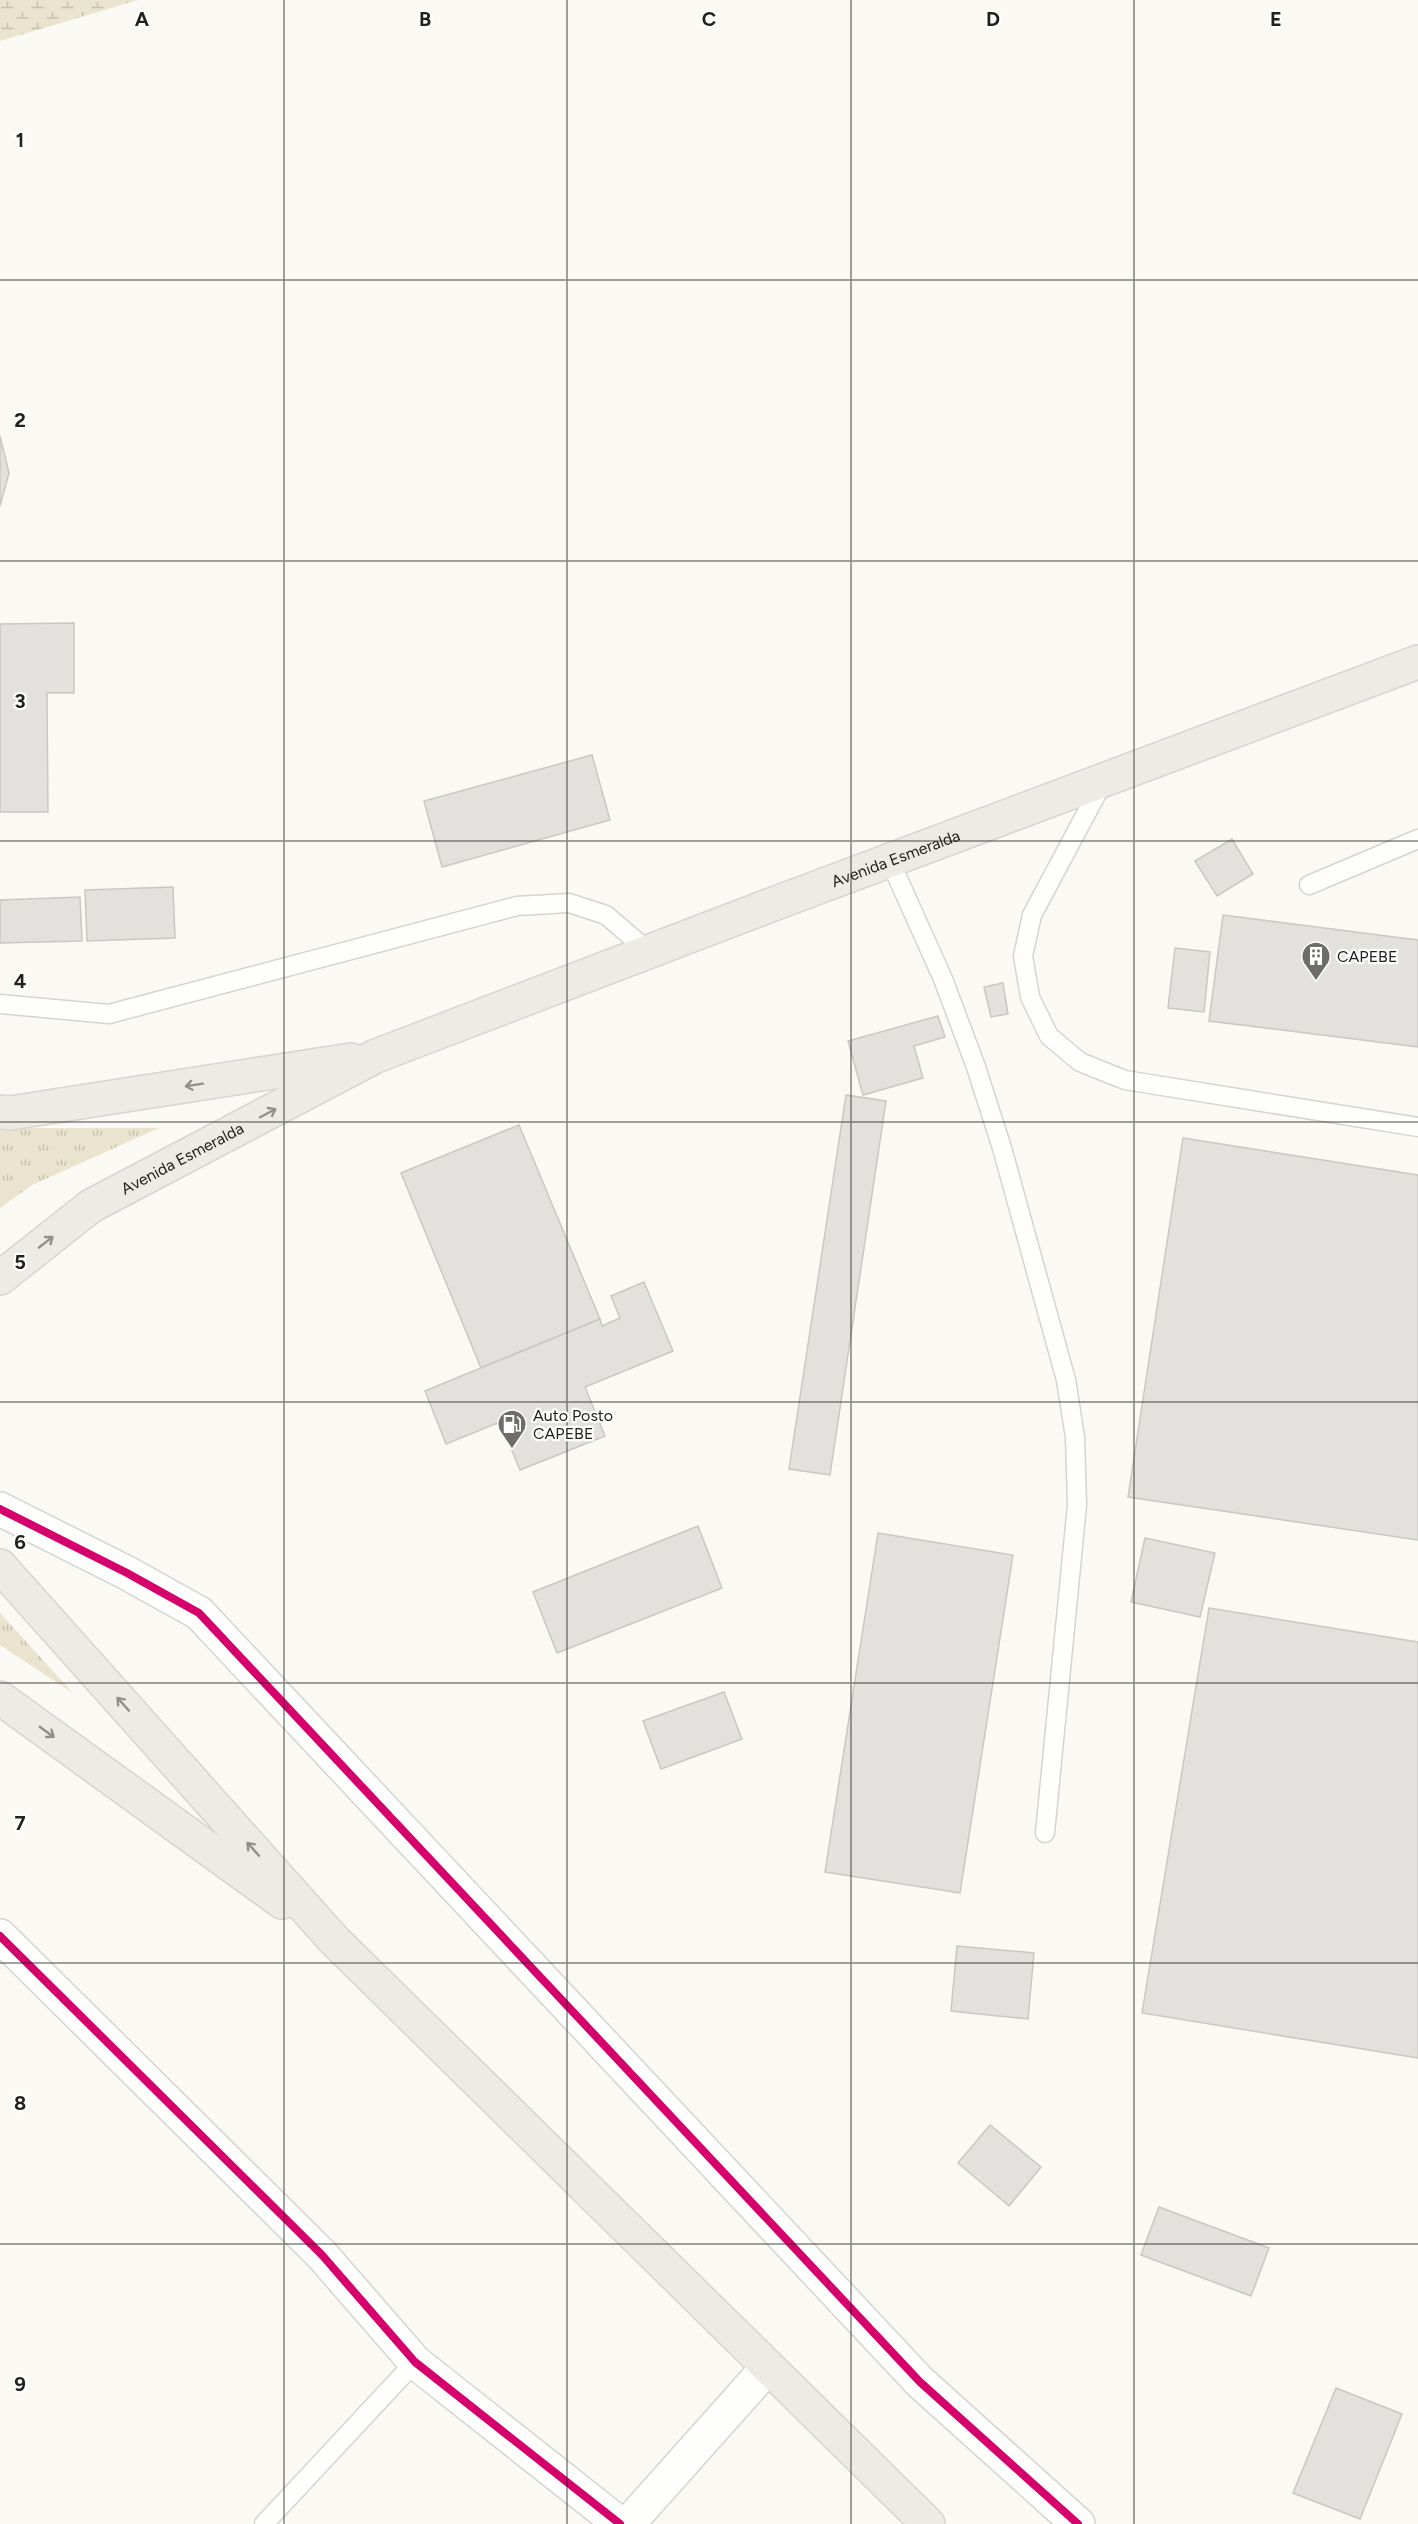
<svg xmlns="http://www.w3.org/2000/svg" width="1418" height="2524" viewBox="0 0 1418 2524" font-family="Figtree,sans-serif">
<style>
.grass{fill:url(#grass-tufts)}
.wetland{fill:url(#wetland-marsh)}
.building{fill:#e2e1dd;stroke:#c8c8c4;stroke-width:1.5}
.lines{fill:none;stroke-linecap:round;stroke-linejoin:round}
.lane-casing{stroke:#d5d4d0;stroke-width:21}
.street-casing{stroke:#d5d4d0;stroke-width:36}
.primary-casing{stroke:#d6d5d2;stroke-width:36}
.lane{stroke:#fefefd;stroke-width:18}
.street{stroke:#fefefd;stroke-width:33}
.primary{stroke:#edebe3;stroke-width:33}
.cycleway-casing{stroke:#fff;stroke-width:11}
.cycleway{stroke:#d6006c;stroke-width:8}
.oneway{stroke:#92908a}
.grid{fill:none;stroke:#22211e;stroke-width:1.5;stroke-opacity:0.55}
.labels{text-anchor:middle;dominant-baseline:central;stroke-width:4.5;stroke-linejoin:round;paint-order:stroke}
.street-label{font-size:16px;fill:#22211e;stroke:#fff}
.poi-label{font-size:16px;fill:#22211e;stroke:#fff;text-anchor:start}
.grid-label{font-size:20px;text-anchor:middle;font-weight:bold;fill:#22211e;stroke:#fff;stroke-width:4.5;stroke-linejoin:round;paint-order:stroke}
</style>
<defs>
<pattern id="grass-tufts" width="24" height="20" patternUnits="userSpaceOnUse" patternTransform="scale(1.5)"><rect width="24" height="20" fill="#eae3ce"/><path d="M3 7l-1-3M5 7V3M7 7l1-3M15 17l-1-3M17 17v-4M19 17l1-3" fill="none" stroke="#c8c2b0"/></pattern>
<pattern id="wetland-marsh" width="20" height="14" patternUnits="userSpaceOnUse" patternTransform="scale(1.5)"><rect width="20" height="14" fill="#eae3ce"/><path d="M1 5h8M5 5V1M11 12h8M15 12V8" fill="none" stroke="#c8c2b0"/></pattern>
</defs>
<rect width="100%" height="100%" fill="#faf9f4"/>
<g class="grass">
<polygon points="0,1128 159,1128 32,1185 0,1208"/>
<polygon points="0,1613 73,1693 0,1645"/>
</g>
<polygon class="wetland" points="0,0 138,0 0,41"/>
<g class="building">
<polygon points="0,436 9,473 0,506"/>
<polygon points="74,623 74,693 47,693 48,812 0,812 0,624"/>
<polygon points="592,755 610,820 442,867 424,801"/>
<polygon points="1232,839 1253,874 1217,896 1195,861"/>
<polygon points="173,887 175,938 87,941 85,890"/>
<polygon points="80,897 82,941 0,943 0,900"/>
<polygon points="1223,915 1418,940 1418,1047 1209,1021"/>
<polygon points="1175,948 1210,952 1204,1012 1168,1008"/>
<polygon points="1003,983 1008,1014 991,1017 984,987"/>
<polygon points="938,1016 945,1037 914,1046 923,1078 863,1095 848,1041"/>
<polygon points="846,1095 886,1101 830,1475 789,1469"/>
<polygon points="519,1125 600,1319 481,1368 401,1173"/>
<polygon points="1183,1138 1418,1175 1418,1540 1128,1497"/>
<polygon points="644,1282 673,1351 585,1387 605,1436 520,1470 500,1422 446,1444 425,1391 600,1319 602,1326 620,1318 611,1296"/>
<polygon points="698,1526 722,1588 557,1653 533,1592"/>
<polygon points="878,1533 1013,1555 960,1893 825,1872"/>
<polygon points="1145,1538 1215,1553 1200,1617 1131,1602"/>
<polygon points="1209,1608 1418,1642 1418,2058 1142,2013"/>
<polygon points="724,1692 742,1739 661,1769 643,1721"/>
<polygon points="957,1946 1034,1953 1028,2019 951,2011"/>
<polygon points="990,2125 1041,2167 1009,2206 958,2163"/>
<polygon points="1159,2207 1269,2248 1251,2296 1141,2255"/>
<polygon points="1336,2388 1402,2414 1360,2519 1293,2493"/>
</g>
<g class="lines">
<g class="lane-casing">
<g id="lane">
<polyline points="1103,782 1032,915 1023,956 1030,997 1049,1036 1080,1062 1125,1080 1418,1127"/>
<polyline points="890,861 943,979 976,1067 1002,1148 1066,1380 1075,1437 1077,1505 1045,1833"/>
<polyline points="1309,885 1418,839"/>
<polyline points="0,1004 109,1014 517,906 569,903 606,915 649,952"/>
<polyline points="264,2524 415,2362"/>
</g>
</g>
<g class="street-casing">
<g id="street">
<polyline points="0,1509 127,1573 199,1613 920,2382 1078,2524"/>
<polyline points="0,1936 322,2255 415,2362 620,2524"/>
<polyline points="628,2524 768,2367"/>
</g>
</g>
<g class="primary-casing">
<g id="primary">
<polyline points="0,1112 10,1113 351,1060"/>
<path id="s1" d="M0 1278 91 1206 376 1056 776 903 1418 662"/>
<polyline points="0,1566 334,1940 928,2524"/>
<polyline points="0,1698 282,1902"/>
</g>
</g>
<use href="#lane" class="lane"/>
<use href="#street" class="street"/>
<use href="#primary" class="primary"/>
<g class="cycleway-casing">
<g id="cycleway">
<polyline points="0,1509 127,1573 199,1613 920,2382 1078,2524"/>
<polyline points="0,1936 322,2255 415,2362 620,2524"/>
</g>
</g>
<use href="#cycleway" class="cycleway"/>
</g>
<defs><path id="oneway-shaft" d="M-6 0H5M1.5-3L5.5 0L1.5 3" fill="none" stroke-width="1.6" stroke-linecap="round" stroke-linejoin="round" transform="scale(1.5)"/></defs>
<g class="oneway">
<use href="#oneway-shaft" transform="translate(194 1085) rotate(171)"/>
<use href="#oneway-shaft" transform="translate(268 1113) rotate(-28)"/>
<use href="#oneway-shaft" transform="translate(46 1242) rotate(-38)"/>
<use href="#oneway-shaft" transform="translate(123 1704) rotate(-132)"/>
<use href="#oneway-shaft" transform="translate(47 1732) rotate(36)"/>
<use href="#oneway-shaft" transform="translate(253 1849) rotate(-132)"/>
</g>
<path class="grid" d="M284 0V2524M567 0V2524M851 0V2524M1134 0V2524M0 280H1418M0 561H1418M0 841H1418M0 1122H1418M0 1402H1418M0 1683H1418M0 1963H1418M0 2244H1418"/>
<defs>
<g id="building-pin" transform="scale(1.5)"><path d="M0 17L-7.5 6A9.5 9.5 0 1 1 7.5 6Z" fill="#6e6d69" stroke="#fff"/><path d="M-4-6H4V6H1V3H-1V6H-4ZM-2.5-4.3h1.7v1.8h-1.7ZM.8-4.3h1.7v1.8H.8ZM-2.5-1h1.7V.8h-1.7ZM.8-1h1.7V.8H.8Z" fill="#fff"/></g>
<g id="fuel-pin" transform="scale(1.5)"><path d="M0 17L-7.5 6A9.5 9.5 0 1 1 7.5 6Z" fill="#6e6d69" stroke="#fff"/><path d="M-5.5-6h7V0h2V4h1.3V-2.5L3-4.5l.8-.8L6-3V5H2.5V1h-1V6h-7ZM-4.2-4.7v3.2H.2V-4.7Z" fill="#fff"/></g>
</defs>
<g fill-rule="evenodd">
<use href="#building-pin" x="1316" y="956"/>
<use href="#fuel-pin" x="512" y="1424"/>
</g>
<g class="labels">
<g class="street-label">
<text stroke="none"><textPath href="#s1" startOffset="994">Avenida Esmeralda</textPath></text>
<text stroke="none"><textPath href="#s1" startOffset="219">Avenida Esmeralda</textPath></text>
</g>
<g class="poi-label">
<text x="1337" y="956">CAPEBE</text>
<text x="533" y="1415">Auto Posto<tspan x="533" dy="18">CAPEBE</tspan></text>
</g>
</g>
<g class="grid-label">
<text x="142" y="26">A</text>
<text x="425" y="26">B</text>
<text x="709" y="26">C</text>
<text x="993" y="26">D</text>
<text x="1276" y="26">E</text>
<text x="20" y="147">1</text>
<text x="20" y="427">2</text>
<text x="20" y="708">3</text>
<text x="20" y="988">4</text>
<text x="20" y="1269">5</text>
<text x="20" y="1549">6</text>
<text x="20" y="1830">7</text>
<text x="20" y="2110">8</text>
<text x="20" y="2391">9</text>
</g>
</svg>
